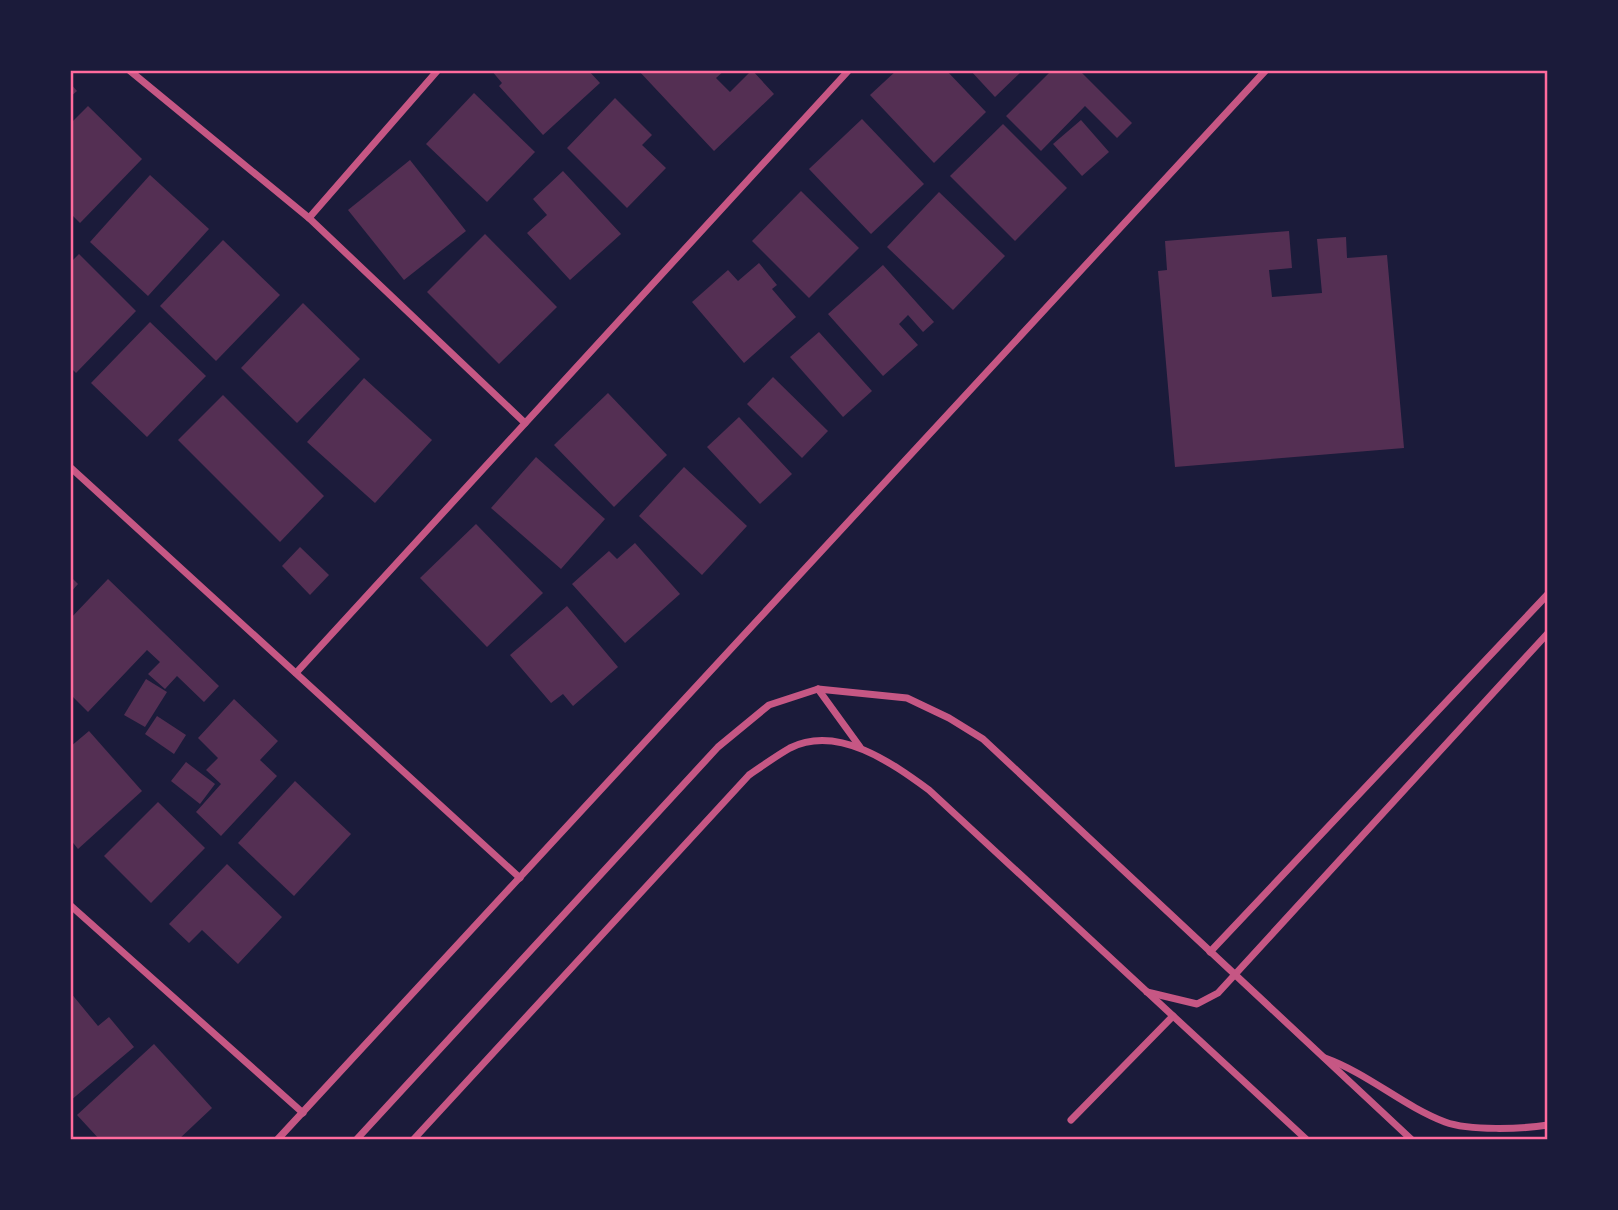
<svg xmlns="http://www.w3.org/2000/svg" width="1618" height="1210" viewBox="0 0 1618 1210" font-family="Ubuntu,sans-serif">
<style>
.building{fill:#542f53}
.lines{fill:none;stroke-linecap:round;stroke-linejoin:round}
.minor{stroke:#c65784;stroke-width:7}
.neatline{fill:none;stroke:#ff6b9d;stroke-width:2.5}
</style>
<rect width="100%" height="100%" fill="#1b1b3a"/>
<g class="building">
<polygon points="491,70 588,70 600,83 543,135 499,86 502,83"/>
<polygon points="638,70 725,70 716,78 730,92 752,70 774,94 714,151"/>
<polygon points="897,70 946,70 986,112 934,163 870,95"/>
<polygon points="970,70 1023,70 995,97"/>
<polygon points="1052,70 1079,70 1132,123 1117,138 1085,106 1041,151 1006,116"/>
<polygon points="70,83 77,91 70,97"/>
<polygon points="474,93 535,152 487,202 426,144"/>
<polygon points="615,98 652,135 642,145 666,168 627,208 567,148"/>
<polygon points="88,106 142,159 80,223 70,213 70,124"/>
<polygon points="862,119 924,184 871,234 809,169"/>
<polygon points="1081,120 1109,152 1082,176 1053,144"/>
<polygon points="1003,124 1067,188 1015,241 950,176"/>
<polygon points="410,160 466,231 404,280 348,210"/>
<polygon points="563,171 621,234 570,280 527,233 547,215 533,199"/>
<polygon points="150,175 209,229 148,296 90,242"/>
<polygon points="801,191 859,248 809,298 752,241"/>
<polygon points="939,192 1005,256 953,310 887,247"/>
<polygon points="1289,231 1292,268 1269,270 1272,297 1322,293 1317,239 1346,237 1347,258 1387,255 1404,448 1175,467 1158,271 1167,270 1165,241"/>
<polygon points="485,234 557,307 499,364 427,292"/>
<polygon points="223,240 280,295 216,361 160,306"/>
<polygon points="79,254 136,311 76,373 70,367 70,263"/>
<polygon points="759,263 777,285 772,289 796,317 744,363 692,302 728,270 738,281"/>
<polygon points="883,265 934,322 923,332 908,315 899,324 918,345 883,376 828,314"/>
<polygon points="303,303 360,359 297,423 241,368"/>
<polygon points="150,322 206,376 147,437 91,383"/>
<polygon points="819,332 872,391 843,417 790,357"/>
<polygon points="773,377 828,431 802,458 747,404"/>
<polygon points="364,378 432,440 375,503 307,442"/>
<polygon points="608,393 667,455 614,507 554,445"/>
<polygon points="223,395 324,496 280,542 178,440"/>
<polygon points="739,417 792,474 760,504 707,447"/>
<polygon points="536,457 605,519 561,569 491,508"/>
<polygon points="684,467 747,526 702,575 639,516"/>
<polygon points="476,524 543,593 487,647 420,578"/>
<polygon points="635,543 680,594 625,643 572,584 609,551 617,559"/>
<polygon points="300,547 329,575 310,595 282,566"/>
<polygon points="70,576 78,584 70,593"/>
<polygon points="108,579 219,686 204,702 177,676 165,689 148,674 160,662 147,650 88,712 70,694 70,619"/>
<polygon points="567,606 618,667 573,706 563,694 551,703 510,655"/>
<polygon points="146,679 167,692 145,727 124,715"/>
<polygon points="234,699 278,741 260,760 277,776 221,836 196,812 221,784 206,770 218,758 198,738"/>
<polygon points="157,716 186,735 174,754 145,734"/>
<polygon points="89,731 142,791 78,849 70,839 70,747"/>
<polygon points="186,762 215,784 200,804 171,781"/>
<polygon points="295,781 351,834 294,896 238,843"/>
<polygon points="158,802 205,848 151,903 104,856"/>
<polygon points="227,864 282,917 238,964 202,930 189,943 169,924"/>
<polygon points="70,992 98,1026 109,1017 134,1047 70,1101"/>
<polygon points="154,1044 212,1108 178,1140 100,1140 77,1115"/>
</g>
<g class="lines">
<g class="minor">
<polyline points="129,70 309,218 525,423"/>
<polyline points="309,218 438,70"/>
<polyline points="70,467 520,878"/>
<polyline points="296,673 849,70"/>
<polyline points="818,689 860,747"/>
<polyline points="70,905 303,1113"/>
<polyline points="1210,952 1548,594"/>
<polyline points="1147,992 1197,1004 1218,993 1548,633"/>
<path d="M1325 1058C1369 1074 1403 1106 1445 1122 1469 1131 1523 1129 1548 1125"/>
<polyline points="1071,1120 1173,1016"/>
<polyline points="277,1140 1266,70"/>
<polyline points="356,1140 718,747 769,705 818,689 907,698 949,718 983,739 1412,1140"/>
<path d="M413 1140 749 775C762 766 776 756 790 748 838 724 892 763 929 790L1307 1140"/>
</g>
</g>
<rect width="1618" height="1210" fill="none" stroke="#1b1b3a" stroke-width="144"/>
<rect x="72" y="72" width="1474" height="1066" class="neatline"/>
</svg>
